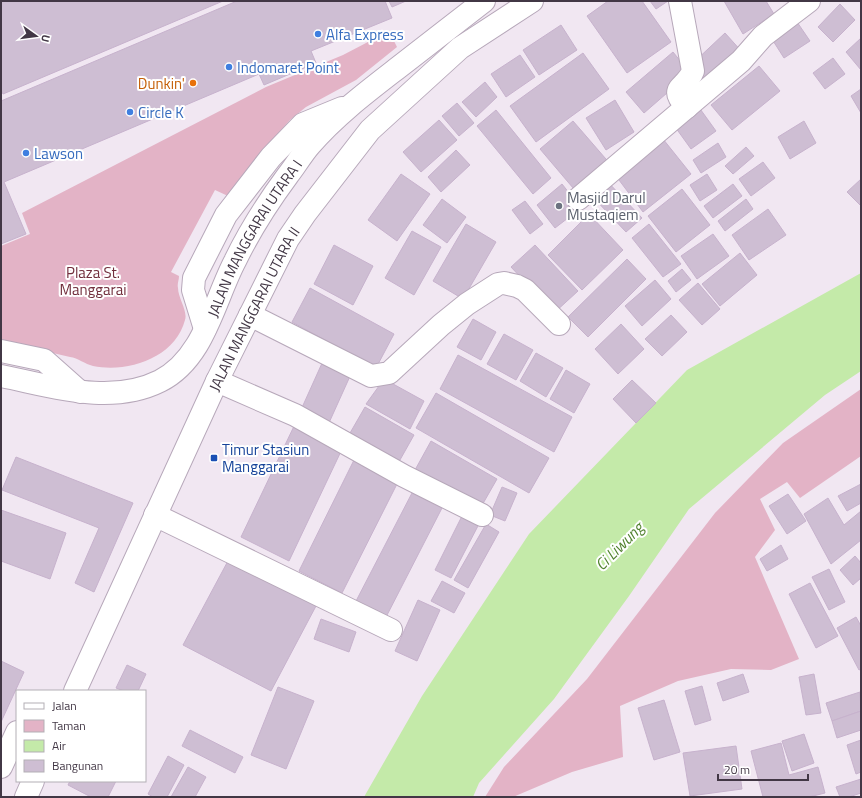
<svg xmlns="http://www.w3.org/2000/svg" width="862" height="798" viewBox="0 0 862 798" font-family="'Titillium Web',sans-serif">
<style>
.green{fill:#e3b3c6}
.water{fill:#c4eaa9}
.building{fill:#cebed3;stroke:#c7b2cd}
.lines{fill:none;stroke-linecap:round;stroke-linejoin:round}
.minor-casing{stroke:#b7a8ba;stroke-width:24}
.minor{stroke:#fff;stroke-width:22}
.shop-dot{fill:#3f7fe0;stroke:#fff;stroke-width:1.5}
.food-dot{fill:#e8710a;stroke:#fff;stroke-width:1.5}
.worship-dot{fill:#6b7280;stroke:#fff;stroke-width:1.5}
.transit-dot{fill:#1a4fb4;stroke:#fff;stroke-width:1.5}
.labels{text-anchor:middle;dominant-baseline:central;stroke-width:4;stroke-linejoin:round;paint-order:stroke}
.shop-label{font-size:15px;fill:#366cbe;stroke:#fff;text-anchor:start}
.food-label{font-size:15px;fill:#c56008;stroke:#fff;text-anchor:end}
.worship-label{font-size:15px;fill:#5b616d;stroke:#fff;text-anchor:start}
.street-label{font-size:15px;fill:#423745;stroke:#fff}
.park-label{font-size:15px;fill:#722f3d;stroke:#fff}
.transit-label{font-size:15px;fill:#164399;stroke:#fff;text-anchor:start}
.water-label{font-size:16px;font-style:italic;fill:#51822f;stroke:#fff}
</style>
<rect width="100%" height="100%" fill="#f1e7f2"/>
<g class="green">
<path d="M389 31 397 47 356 80 306 107 290 120 265 148 228 196 215 190 171 272 179 276C179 280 177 284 178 288 178 298 188 311 185 320 175 358 128 373 93 366 85 364 78 358 70 357 47 351 24 348 1 343V246L30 234 22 213 266 87 343 55Z"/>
<polygon points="861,389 861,456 800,498 787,482 760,499 775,530 755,557 799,659 771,670 731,669 678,681 620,706 623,757 572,772 513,797 485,797 504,767 587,679 715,513 783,443"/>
</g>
<polygon class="water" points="861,273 861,371 825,395 689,509 629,596 554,699 479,783 473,797 364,797 422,696 529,534 687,370"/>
<g class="building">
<polygon points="1,1 223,1 3,94 1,90"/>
<polygon points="237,1 385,1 392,18 311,51 316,63 264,85 259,74 4,182 26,234 1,244 1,101"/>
<polygon points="389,1 406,1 392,7"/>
<polygon points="608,1 642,1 671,42 627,73 587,16"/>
<polygon points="650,1 668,1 656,9"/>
<polygon points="724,1 766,1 774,14 743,34"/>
<polygon points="840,4 855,20 833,42 818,27"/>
<polygon points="795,19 810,41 784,58 770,36"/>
<polygon points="561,25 577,50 539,75 523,50"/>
<polygon points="725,33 743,53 709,83 692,64"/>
<polygon points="861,38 861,70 846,52"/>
<polygon points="673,52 690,73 644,113 626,92"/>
<polygon points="583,53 609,89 536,142 510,106"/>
<polygon points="520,55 535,77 506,97 491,74"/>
<polygon points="833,58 845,74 825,89 813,73"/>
<polygon points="759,66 780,91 732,130 711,105"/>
<polygon points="485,82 497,97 476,117 462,102"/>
<polygon points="861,89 861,113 851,96"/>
<polygon points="615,100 634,132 606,150 586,118"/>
<polygon points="457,103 474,123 459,136 442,116"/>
<polygon points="698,106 716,131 691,149 673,124"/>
<polygon points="496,110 551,178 533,194 477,126"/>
<polygon points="439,120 457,140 421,172 403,152"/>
<polygon points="573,121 612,166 579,195 540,149"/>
<polygon points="804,121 816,143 790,159 778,137"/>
<polygon points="663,139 691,174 643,212 616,176"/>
<polygon points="718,143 726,157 701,173 693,160"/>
<polygon points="746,147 754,156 733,174 725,166"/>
<polygon points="456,150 470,165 441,192 428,177"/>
<polygon points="763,162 775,178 751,196 739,179"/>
<polygon points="401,174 430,194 397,241 368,220"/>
<polygon points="707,174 717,190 700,201 690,185"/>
<polygon points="605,179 642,218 626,232 590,194"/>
<polygon points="861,179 861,206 847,192"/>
<polygon points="562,184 581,208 555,228 537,205"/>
<polygon points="733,184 742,196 713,218 704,206"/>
<polygon points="682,189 710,225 676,252 648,216"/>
<polygon points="442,199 466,217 447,243 423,225"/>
<polygon points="746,199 753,209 725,231 718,221"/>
<polygon points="525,201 543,224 530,234 512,210"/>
<polygon points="768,209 786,235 749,260 732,235"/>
<polygon points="589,214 623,250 582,290 548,255"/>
<polygon points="466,224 496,242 463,299 433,281"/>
<polygon points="649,224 681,264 663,277 632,238"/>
<polygon points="412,231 441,247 414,295 385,278"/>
<polygon points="713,234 729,256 697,279 681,256"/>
<polygon points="334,245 373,266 353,305 314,284"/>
<polygon points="535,245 578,291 554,313 511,267"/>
<polygon points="740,253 757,275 720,306 702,284"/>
<polygon points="627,259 646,279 588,337 568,317"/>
<polygon points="682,269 691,280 676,292 668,281"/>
<polygon points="655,280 671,299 642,326 625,306"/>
<polygon points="698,283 720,309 702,325 679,300"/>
<polygon points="310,288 394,334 376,368 292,322"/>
<polygon points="671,315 687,332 662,356 645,339"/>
<polygon points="473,319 496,332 481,360 457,347"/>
<polygon points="621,324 644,349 618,374 595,349"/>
<polygon points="504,334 533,350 516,380 487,364"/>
<polygon points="536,353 563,368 546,397 520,381"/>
<polygon points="458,355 572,417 554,452 440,389"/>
<polygon points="323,361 351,374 328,425 300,412"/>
<polygon points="566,370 590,384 574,413 550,399"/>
<polygon points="384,379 424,401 410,429 366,404"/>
<polygon points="632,380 656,403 636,423 613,399"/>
<polygon points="436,393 549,458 529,493 416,428"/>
<polygon points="365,407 414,435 396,467 346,440"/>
<polygon points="296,422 344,445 289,561 241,537"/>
<polygon points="431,441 497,479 481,507 415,470"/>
<polygon points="16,457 133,503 94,592 75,583 99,528 2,490"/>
<polygon points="355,458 399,480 342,593 299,571"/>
<polygon points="861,484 861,503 847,511 838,496"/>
<polygon points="502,487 517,493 505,521 490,515"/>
<polygon points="412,493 442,508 385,619 355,603"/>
<polygon points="788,494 806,521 787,534 769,506"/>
<polygon points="828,498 844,525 861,511 861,540 831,564 804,514"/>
<polygon points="1,510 66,533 50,579 1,561"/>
<polygon points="463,514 480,522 451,578 435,570"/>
<polygon points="486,524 499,532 468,588 454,580"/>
<polygon points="781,545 788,559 767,571 760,559"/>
<polygon points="855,556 861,563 861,578 853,585 840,570"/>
<polygon points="229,559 316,606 271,691 183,645"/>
<polygon points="829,569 845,602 829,610 812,577"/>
<polygon points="442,581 465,593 454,613 431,601"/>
<polygon points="810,583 838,636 816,648 789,594"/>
<polygon points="418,600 440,610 417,661 395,651"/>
<polygon points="856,617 861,626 861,669 859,670 837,628"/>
<polygon points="321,619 356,632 349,652 314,639"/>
<polygon points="1,661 24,672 1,722"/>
<polygon points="127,665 146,674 138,691 124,691 116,688"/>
<polygon points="743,674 749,692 723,701 717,683"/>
<polygon points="814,674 821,713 806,715 799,677"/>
<polygon points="702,686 711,720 695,725 685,691"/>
<polygon points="278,687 314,701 286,769 251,755"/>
<polygon points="860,692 861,711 832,721 826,703"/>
<polygon points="664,700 680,752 654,760 638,708"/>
<polygon points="861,711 861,730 837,738 832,721"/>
<polygon points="190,730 243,757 235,773 182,746"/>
<polygon points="804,734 814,763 792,771 782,741"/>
<polygon points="861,740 861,772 856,774 847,745"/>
<polygon points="781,743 789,775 818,767 825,793 809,797 763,797 751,751"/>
<polygon points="736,746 742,789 690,796 683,753"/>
<polygon points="168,756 184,765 167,797 153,797 148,794"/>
<polygon points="188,767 206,777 195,797 171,797"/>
<polygon points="861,779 861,793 849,797 840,797 836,787"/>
<polygon points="70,781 116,781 108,797 91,797 68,785"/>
</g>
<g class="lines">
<g class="minor-casing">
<g id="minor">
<path d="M680 1 693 71C686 89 667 87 687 107"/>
<polyline points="578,199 741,61 763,36 809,1"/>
<polyline points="250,315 371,376 389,373 441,325 467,304 498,284 504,283 517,286 525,290 559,324"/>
<polyline points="205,329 193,290 194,278 226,215 271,157 303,124 342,108"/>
<polyline points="1,351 44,360 80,392"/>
<path id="s1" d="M1 376C52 386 110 406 160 381 204 359 214 301 235 261 250 230 268 202 288 175 296 165 302 154 310 145 336 115 368 91 399 67 427 45 456 23 484 1"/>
<polyline points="217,381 295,415 404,476 482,515"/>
<polyline points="155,515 391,630"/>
<path id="s2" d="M75 691 217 381 288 239 305 214 370 130 460 48 532 1"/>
<polyline points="1,767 17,732"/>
<polyline points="26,797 33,781"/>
</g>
</g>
<use href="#minor" class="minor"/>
</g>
<g class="shop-dot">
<circle cx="318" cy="34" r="4"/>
<circle cx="229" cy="67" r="4"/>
<circle cx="130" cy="112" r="4"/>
<circle cx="26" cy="153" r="4"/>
</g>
<circle class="food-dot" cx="193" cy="83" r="4"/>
<circle class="worship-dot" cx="559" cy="206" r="4"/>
<rect class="transit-dot" x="210" y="454" width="8" height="8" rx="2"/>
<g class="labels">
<g class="shop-label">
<text x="326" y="34">Alfa Express</text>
<text x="237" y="67">Indomaret Point</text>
<text x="138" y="112">Circle K</text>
<text x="34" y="153">Lawson</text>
</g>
<g class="food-label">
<text x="185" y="83">Dunkin'</text>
</g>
<g class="worship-label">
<text x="567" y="197">Masjid Darul<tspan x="567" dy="17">Mustaqiem</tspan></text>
</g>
<g class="street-label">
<text stroke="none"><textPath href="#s1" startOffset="336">JALAN MANGGARAI UTARA I</textPath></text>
<text stroke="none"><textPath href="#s2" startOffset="422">JALAN MANGGARAI UTARA II</textPath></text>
</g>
<g class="park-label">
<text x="93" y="272">Plaza St.<tspan x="93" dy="17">Manggarai</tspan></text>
</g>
<g class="transit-label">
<text x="222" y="449">Timur Stasiun<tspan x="222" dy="17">Manggarai</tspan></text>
</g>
<g class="water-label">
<text transform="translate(619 546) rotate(-45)">Ci Liwung</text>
</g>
</g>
<rect width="862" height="798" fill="none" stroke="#423745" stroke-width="4"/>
<rect x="16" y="690" width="130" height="92" fill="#ffffff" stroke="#b3afb5"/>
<rect x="24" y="703" width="20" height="6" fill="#ffffff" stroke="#b3afb5"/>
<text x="52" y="710" font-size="12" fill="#423745">Jalan</text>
<rect x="24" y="720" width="20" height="12" fill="#e3b3c6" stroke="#b3afb5"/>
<text x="52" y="730" font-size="12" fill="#423745">Taman</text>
<rect x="24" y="740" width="20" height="12" fill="#c4eaa9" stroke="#b3afb5"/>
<text x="52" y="750" font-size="12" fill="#423745">Air</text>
<rect x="24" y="760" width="20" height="12" fill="#cebed3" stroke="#b3afb5"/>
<text x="52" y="770" font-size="12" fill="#423745">Bangunan</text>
<g transform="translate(36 36) rotate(104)" stroke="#ffffff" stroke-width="3" paint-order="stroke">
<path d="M0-3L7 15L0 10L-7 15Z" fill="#423745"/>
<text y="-6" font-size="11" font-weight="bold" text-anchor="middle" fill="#423745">U</text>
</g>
<path d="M718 774v6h90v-6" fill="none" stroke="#423745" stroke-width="2"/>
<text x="724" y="774" font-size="12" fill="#423745" stroke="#ffffff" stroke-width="3" paint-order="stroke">20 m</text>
</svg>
